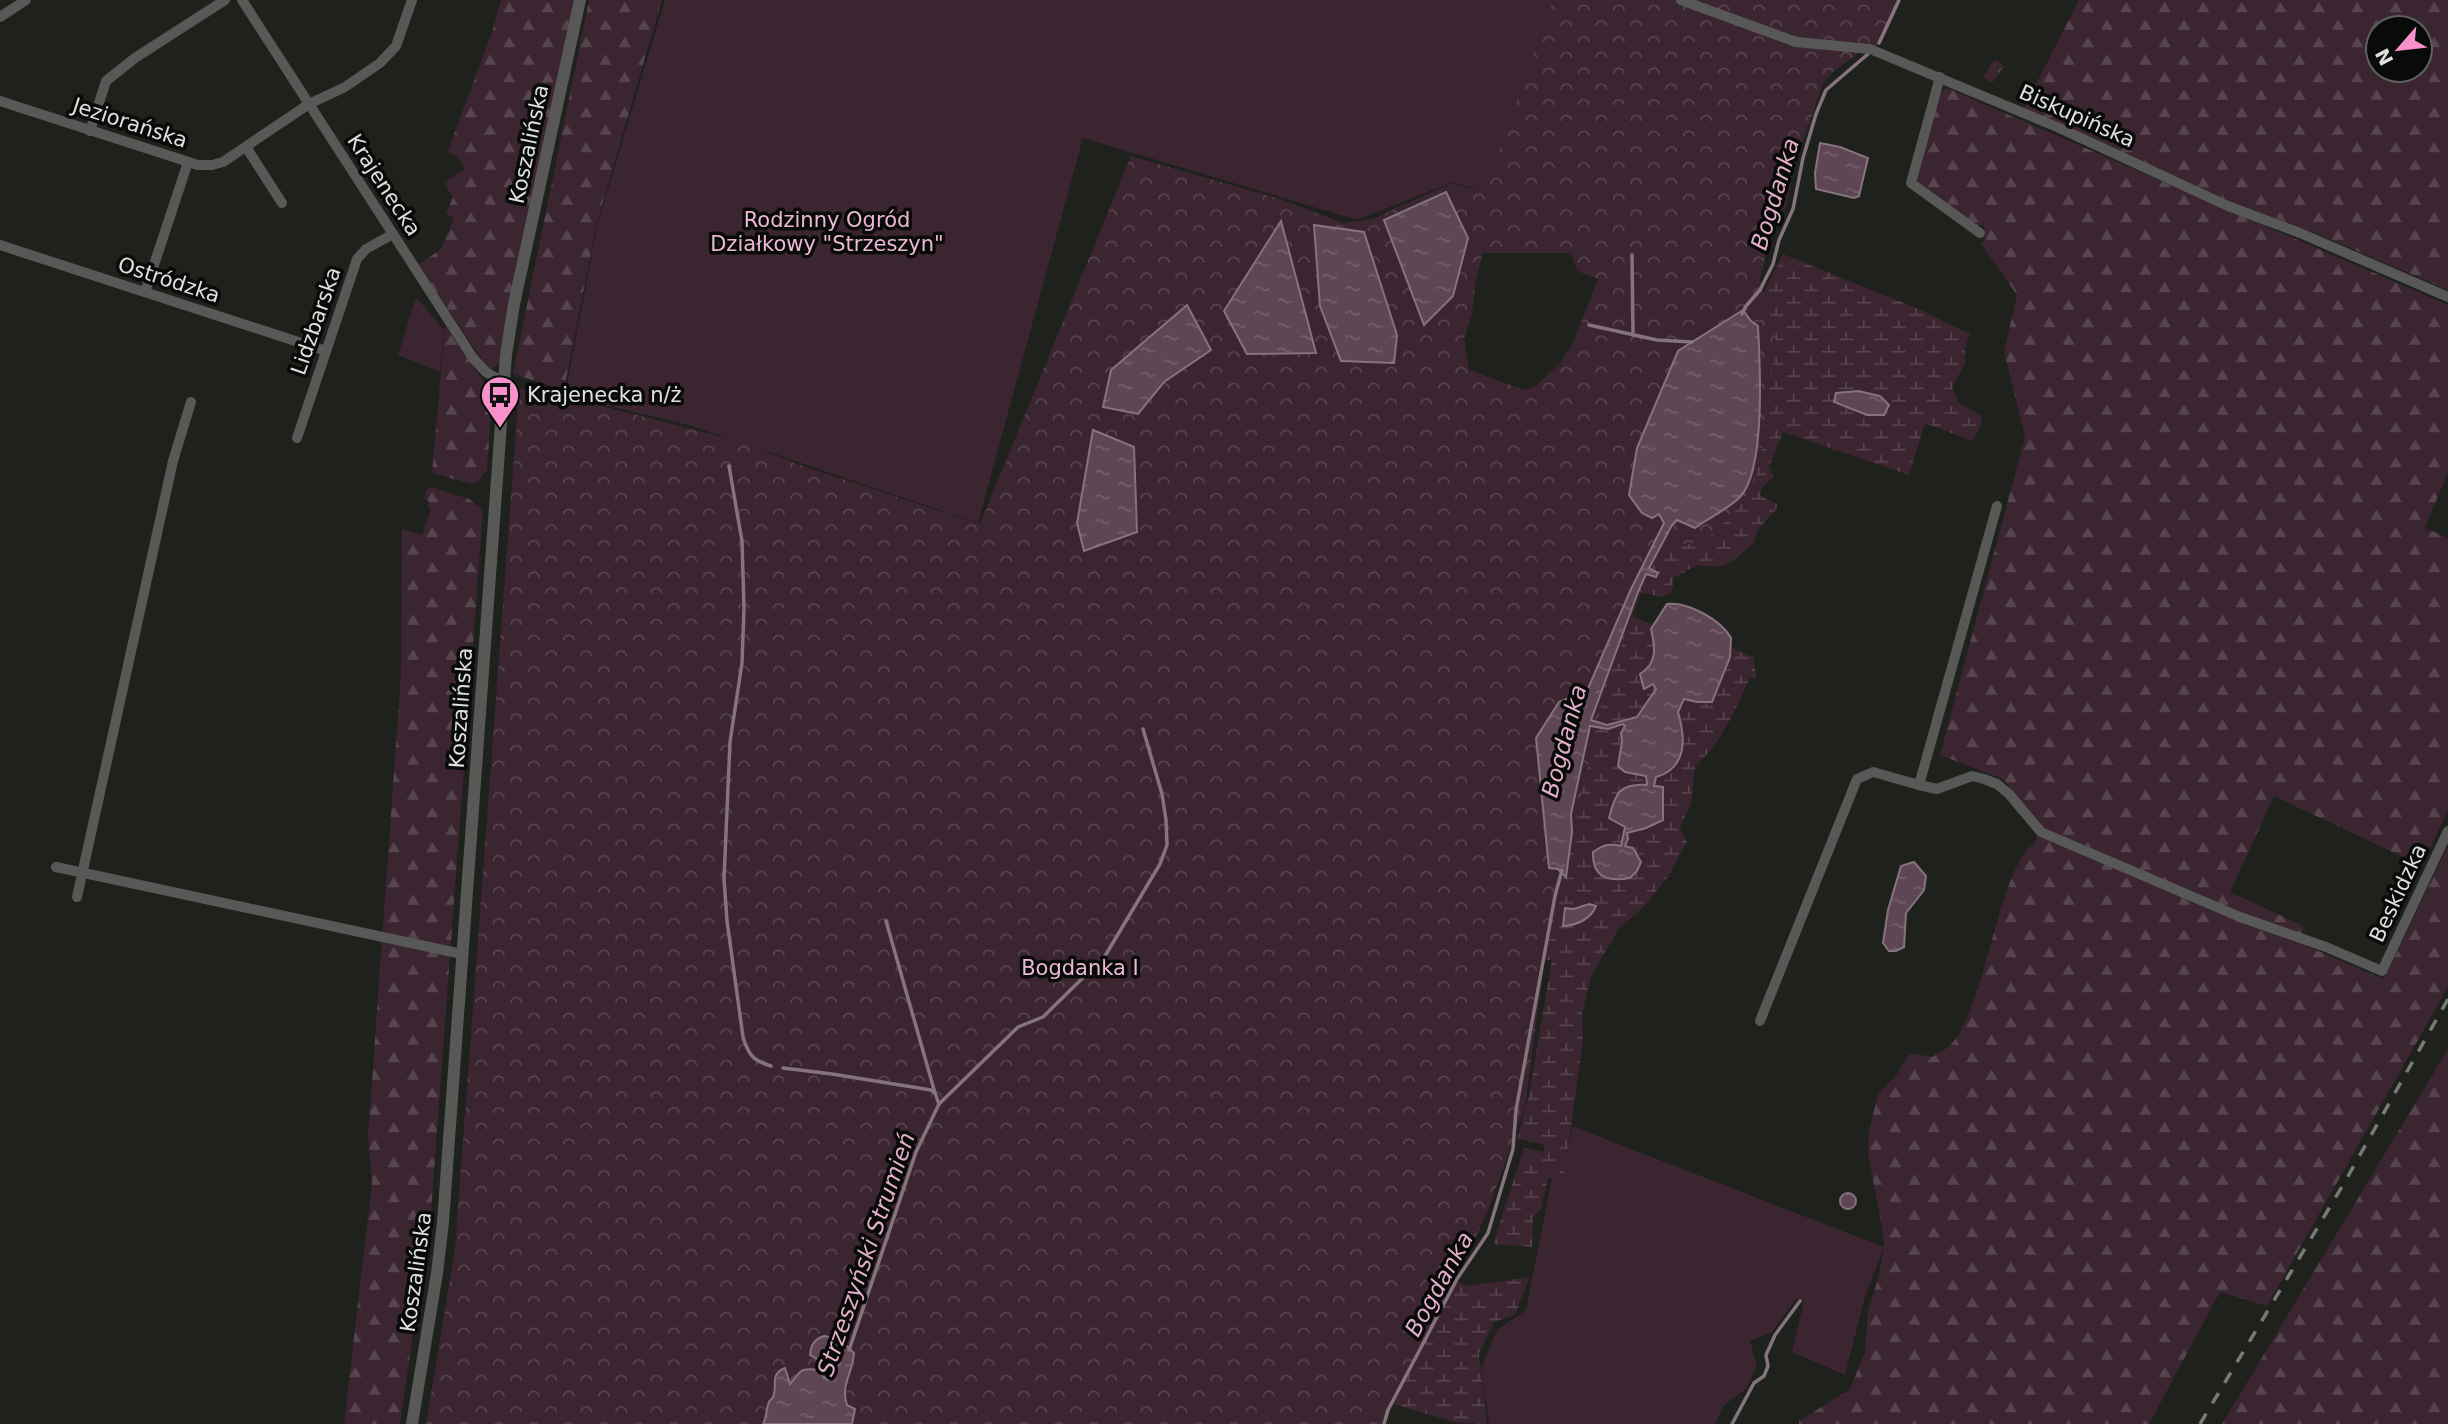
<svg xmlns="http://www.w3.org/2000/svg" width="2448" height="1424" viewBox="0 0 2448 1424" font-family="'DejaVu Sans',sans-serif">
<style>
.green{fill:#3a2530}
.forest{fill:url(#forest-firs);fill-rule:evenodd}
.wetland{fill:url(#wetland-marsh)}
.park{fill:url(#park-crowns);fill-rule:evenodd}
.water{fill:url(#water-ripples);stroke:#85747d;stroke-width:2}
.lines{fill:none;stroke-linecap:round;stroke-linejoin:round}
.stream{stroke:#85747d;stroke-width:3.5}
.minor{stroke:#585957;stroke-width:10}
.tertiary{stroke:#585957;stroke-width:12}
.rail{stroke:#787a76;stroke-width:3.5;stroke-dasharray:12 12;stroke-linecap:butt}
.labels{text-anchor:middle;dominant-baseline:central;stroke-width:7;stroke-linejoin:round;paint-order:stroke}
.street-label{font-size:21px;fill:#dfe1de;stroke:#090b09}
.park-label{font-size:21px;fill:#ecb7d4;stroke:#090b09}
.poi-label{font-size:21px;fill:#dfe1de;stroke:#090b09;text-anchor:start}
.water-label{font-size:23px;font-style:italic;fill:#e3aecb;stroke:#090b09}
</style>
<defs>
<pattern id="forest-firs" width="22" height="20" patternUnits="userSpaceOnUse" patternTransform="scale(1.75)"><rect width="22" height="20" fill="#3a2530"/><path d="M5 1l3.5 6h-7zM16 11l3.5 6h-7z" fill="#56444e"/></pattern>
<pattern id="wetland-marsh" width="20" height="14" patternUnits="userSpaceOnUse" patternTransform="scale(1.75)"><rect width="20" height="14" fill="#3a2530"/><path d="M1 5h8M5 5V1M11 12h8M15 12V8" fill="none" stroke="#56444e"/></pattern>
<pattern id="park-crowns" width="20" height="18" patternUnits="userSpaceOnUse" patternTransform="scale(1.75)"><rect width="20" height="18" fill="#3a2530"/><path d="M2 6a3 3 0 1 1 6 0M12 15a3 3 0 1 1 6 0" fill="none" stroke="#56444e"/></pattern>
<pattern id="water-ripples" width="26" height="14" patternUnits="userSpaceOnUse" patternTransform="scale(1.75)"><rect width="26" height="14" fill="#5f4654"/><path d="M2 4q2-2 4 0t4 0M15 11q2-2 4 0t4 0" fill="none" stroke="#76606c"/></pattern>
</defs>
<rect width="100%" height="100%" fill="#1f211d"/>
<g class="green">
<polygon points="665,0 1553,0 1485,192 1453,182 1357,220 1083,138 978,523 689,425 579,399 566,389 598,222"/>
<polygon points="416,297 444,330 440,372 398,355"/>
<polygon points="1572,1126 1884,1247 1864,1300 1845,1375 1792,1352 1804,1301 1797,1298 1771,1333 1750,1341 1757,1366 1746,1389 1723,1406 1715,1424 1489,1424 1481,1369 1497,1330 1526,1310 1552,1178 1564,1177"/>
</g>
<g class="forest">
<polygon points="501,0 575,0 500,362 495,367 488,368 418,265 441,249 454,218 446,213 453,197 444,183 466,168 457,157 448,151 493,29"/>
<polygon points="589,0 662,0 597,222 564,390 513,374"/>
<path d="M2079 0H2448V290L2320 235 2227 200 2024 108ZM2378 28H2420V70H2378Z"/>
<path d="M1947 88 2448 305V472L2425 528 2448 538V810L2422 866 2274 796 2230 892 2303 926 2302 944 2384 979 2448 846V987L2267 1306 2220 1292 2149 1424H1799V1421L1850 1389 1865 1352 1868 1310 1878 1279 1884 1247 1882 1227 1868 1154 1869 1130 1878 1095 1897 1074 1910 1053 1932 1057C1939 1053 1949 1048 1954 1041 1988 997 1999 865 2035 843L2040 826 2003 779 1940 755 2025 437 2004 351 2017 295 1981 244 1985 240 1984 225H1976L1916 183 1939 93Z"/>
<polygon points="445,326 492,393 487,470 477,483 472,484 432,473"/>
<polygon points="431,487 469,499 483,510 431,1212 400,1424 344,1424 372,1182 368,1137 401,673 402,529 422,535 431,509 427,507 429,501 424,499 427,489"/>
<polygon points="2448,1049 2448,1424 2222,1424"/>
</g>
<g class="wetland">
<polygon points="1783,254 1921,310 1970,334 1965,348 1965,364 1952,387 1958,402 1982,416 1981,425 1972,441 1925,423 1909,475 1783,432 1769,467 1774,476 1762,488 1760,495 1777,504 1776,510 1759,528 1754,543 1730,563 1717,567 1697,565 1674,578 1671,593 1663,597 1638,592 1646,573 1656,576 1648,569 1756,307"/>
<polygon points="1630,615 1653,625 1651,629 1656,649 1645,688 1653,684 1656,689 1637,717 1607,725 1591,720"/>
<path d="M1731 648 1754 657 1756 679 1750 678C1735 709 1722 743 1695 766L1691 804 1680 827 1687 841 1670 874 1644 907 1620 927 1591 976 1582 1014 1583 1041 1564 1178H1548L1541 1209 1533 1218 1532 1247 1493 1244 1524 1148 1545 1152 1543 1144 1517 1139 1529 1094 1552 960 1537 961 1483 1220 1475 1240 1463 1246 1452 1280 1468 1286 1530 1277 1515 1315 1494 1322 1479 1353 1487 1424 1458 1423 1379 1400 1568 848 1590 726 1608 729 1623 724 1625 726 1621 733 1622 742 1618 766 1625 772 1646 775 1647 786 1630 785 1615 796C1630 840 1626 838 1599 874L1606 878 1622 879 1627 833 1646 828 1656 777 1684 731 1678 713 1684 699 1697 702 1716 693Z"/>
</g>
<g class="park">
<path d="M1553 0H1901L1882 43 1859 53 1835 70 1824 81 1797 158 1786 207 1770 237 1760 279 1764 297 1776 333 1761 455 1755 480 1740 506 1711 536 1687 545 1665 538 1650 567 1604 694 1544 964 1525 1106 1489 1208 1388 1410 1384 1424H426L455 1249 519 388 563 396 738 441 797 464 980 524 1131 156 1280 199 1343 223 1372 219 1452 183 1484 192ZM1483 253H1571L1577 271 1598 279 1572 345 1560 363 1536 386 1524 390 1469 370 1464 339 1472 314 1476 278Z"/>
<polygon points="1995,59 2004,66 1992,83 1983,77"/>
</g>
<g class="water">
<polygon points="1820,143 1840,147 1868,158 1859,196 1854,198 1816,189 1815,173"/>
<polygon points="1446,192 1468,238 1453,296 1424,325 1384,220"/>
<polygon points="1281,221 1316,353 1247,354 1224,311"/>
<polygon points="1314,225 1364,232 1397,335 1394,363 1341,361 1320,306"/>
<polygon points="1187,305 1211,350 1164,382 1138,414 1103,407 1111,370"/>
<path d="M1743 310 1751 321 1758 326C1760 364 1766 470 1740 497 1728 509 1709 518 1695 528L1677 520 1672 525 1649 568 1658 573 1656 577 1646 574 1638 592 1591 720 1607 725 1637 717 1656 689 1653 684 1644 689 1640 674C1658 663 1655 647 1651 629L1667 604C1689 602 1721 620 1731 638L1730 657 1712 702H1697L1684 699 1678 712C1686 739 1687 768 1656 777L1654 786 1663 787V820L1646 828 1627 833 1628 839 1625 846 1633 848 1641 862 1637 871 1630 878C1607 882 1592 877 1593 852 1603 845 1609 843 1621 846L1625 827 1609 818C1615 794 1619 783 1647 785L1646 776 1625 772 1618 766 1622 742 1621 733 1625 726 1623 724 1608 729 1590 726 1571 814 1572 832 1566 877 1558 869 1549 868 1536 738 1559 702 1587 691 1631 589 1664 523 1659 514 1652 518 1642 513 1629 495 1637 448 1678 351Z"/>
<polygon points="1858,391 1880,396 1889,405 1884,415 1867,415 1834,402 1836,393"/>
<polygon points="1093,430 1134,447 1137,532 1084,551 1077,523"/>
<polygon points="1914,862 1926,876 1924,890 1906,913 1904,947 1896,951 1889,951 1883,943 1888,910 1901,866"/>
<path d="M1589 904 1596 906C1590 920 1577 925 1563 926L1565 908 1574 909Z"/>
<circle cx="1848" cy="1201" r="8"/>
<path d="M824 1336 839 1339 854 1353C853 1373 840 1385 847 1405L855 1409 852 1424H763C767 1417 766 1409 769 1402 770 1400 772 1399 773 1397 778 1386 769 1374 785 1368L790 1384C803 1369 798 1368 822 1370V1375L828 1380 840 1363 839 1359 831 1361 825 1357 819 1360 810 1355C811 1345 814 1339 824 1336Z"/>
</g>
<g class="lines">
<g class="stream">
<polyline points="1879,43 1899,0"/>
<polyline points="1632,255 1633,335"/>
<polyline points="1742,314 1746,306 1760,290 1773,264 1779,240 1793,209 1803,158 1816,114 1826,90 1868,54"/>
<polyline points="1589,325 1657,340 1692,342"/>
<path d="M729 466 742 541 744 608 742 663 730 742 724 879 727 921 743 1037C748 1054 753 1061 771 1066"/>
<polyline points="886,921 935,1093"/>
<polyline points="783,1068 832,1074 931,1090 935,1093 939,1104"/>
<polyline points="849,1350 916,1152 939,1104 1018,1027 1043,1017 1105,956 1160,864 1167,845 1166,820 1162,794 1143,729"/>
<polyline points="1384,1424 1388,1410 1457,1279 1488,1233 1513,1149 1516,1110 1555,896 1562,870"/>
<polyline points="1732,1424 1754,1383 1764,1376 1768,1366 1766,1355 1775,1335 1800,1301"/>
</g>
<g class="minor">
<polyline points="242,0 473,358 486,372 503,382"/>
<polyline points="1681,0 1796,42 1870,49 2057,127 2228,206 2300,233 2448,297"/>
<polyline points="0,17 26,0"/>
<polyline points="1940,77 1911,183 1980,233"/>
<polyline points="0,101 198,165 212,165 223,162 309,104 345,87 380,63 396,46 412,0"/>
<polyline points="90,131 106,81 135,58 225,0"/>
<polyline points="246,147 282,203"/>
<polyline points="0,245 326,351"/>
<polyline points="145,292 188,162"/>
<polyline points="297,438 357,259 366,249 393,234"/>
<polyline points="1997,506 1919,785 1937,789 1972,776 1984,779 1997,784 2009,794 2041,832 2240,917 2326,947 2382,971 2448,831"/>
<polyline points="56,867 462,954"/>
<polyline points="77,897 173,461 191,402"/>
<polyline points="1760,1021 1857,779 1873,772 1919,785"/>
</g>
<polyline class="tertiary" points="412,1424 437,1273 443,1222 506,355 514,304 580,0"/>
<polyline class="rail" points="2200,1424 2343,1185 2448,999"/>
</g>
<defs>
<g id="bus-pin" transform="scale(2.0125)"><path d="M0 17L-7.5 6A9.5 9.5 0 1 1 7.5 6Z" fill="#f890cc" stroke="#090b09"/><path d="M-5-6H5V4H4V6H2V4H-2V6H-4V4H-5ZM-3.5-4V0h7V-4ZM-3.5 1.2v1.5H-2V1.2ZM2 1.2v1.5H3.5V1.2Z" fill="#111"/></g>
</defs>
<g fill-rule="evenodd">
<use href="#bus-pin" x="500" y="395"/>
</g>
<g class="labels">
<g class="street-label">
<text transform="translate(2077 116) rotate(24)">Biskupińska</text>
<text transform="translate(130 123) rotate(18)">Jeziorańska</text>
<text transform="translate(529 144) rotate(-78)">Koszalińska</text>
<text transform="translate(384 185) rotate(57)">Krajenecka</text>
<text transform="translate(169 280) rotate(18)">Ostródzka</text>
<text transform="translate(316 321) rotate(-71)">Lidzbarska</text>
<text transform="translate(461 708) rotate(-86)">Koszalińska</text>
<text transform="translate(2398 893) rotate(-65)">Beskidzka</text>
<text transform="translate(416 1272) rotate(-82)">Koszalińska</text>
</g>
<g class="park-label">
<text x="827" y="220">Rodzinny Ogród<tspan x="827" dy="24">Działkowy "Strzeszyn"</tspan></text>
<text x="1080" y="968">Bogdanka I</text>
</g>
<g class="poi-label">
<text x="527" y="395">Krajenecka n/ż</text>
</g>
<g class="water-label">
<text transform="translate(1775 194) rotate(-73)">Bogdanka</text>
<text transform="translate(1564 741) rotate(-75)">Bogdanka</text>
<text transform="translate(866 1254) rotate(-71)">Strzeszyński Strumień</text>
<text transform="translate(1439 1284) rotate(-61)">Bogdanka</text>
</g>
</g>
<g transform="translate(2399 49) rotate(242)"><circle r="33" fill="#090b09" stroke="#5f615e" stroke-width="2"/>
<path d="M0-5L12 26L0 18L-12 26Z" fill="#f890cc"/>
<text y="-10" font-size="19" font-weight="bold" text-anchor="middle" fill="#dfe1de">N</text>
</g>
</svg>
